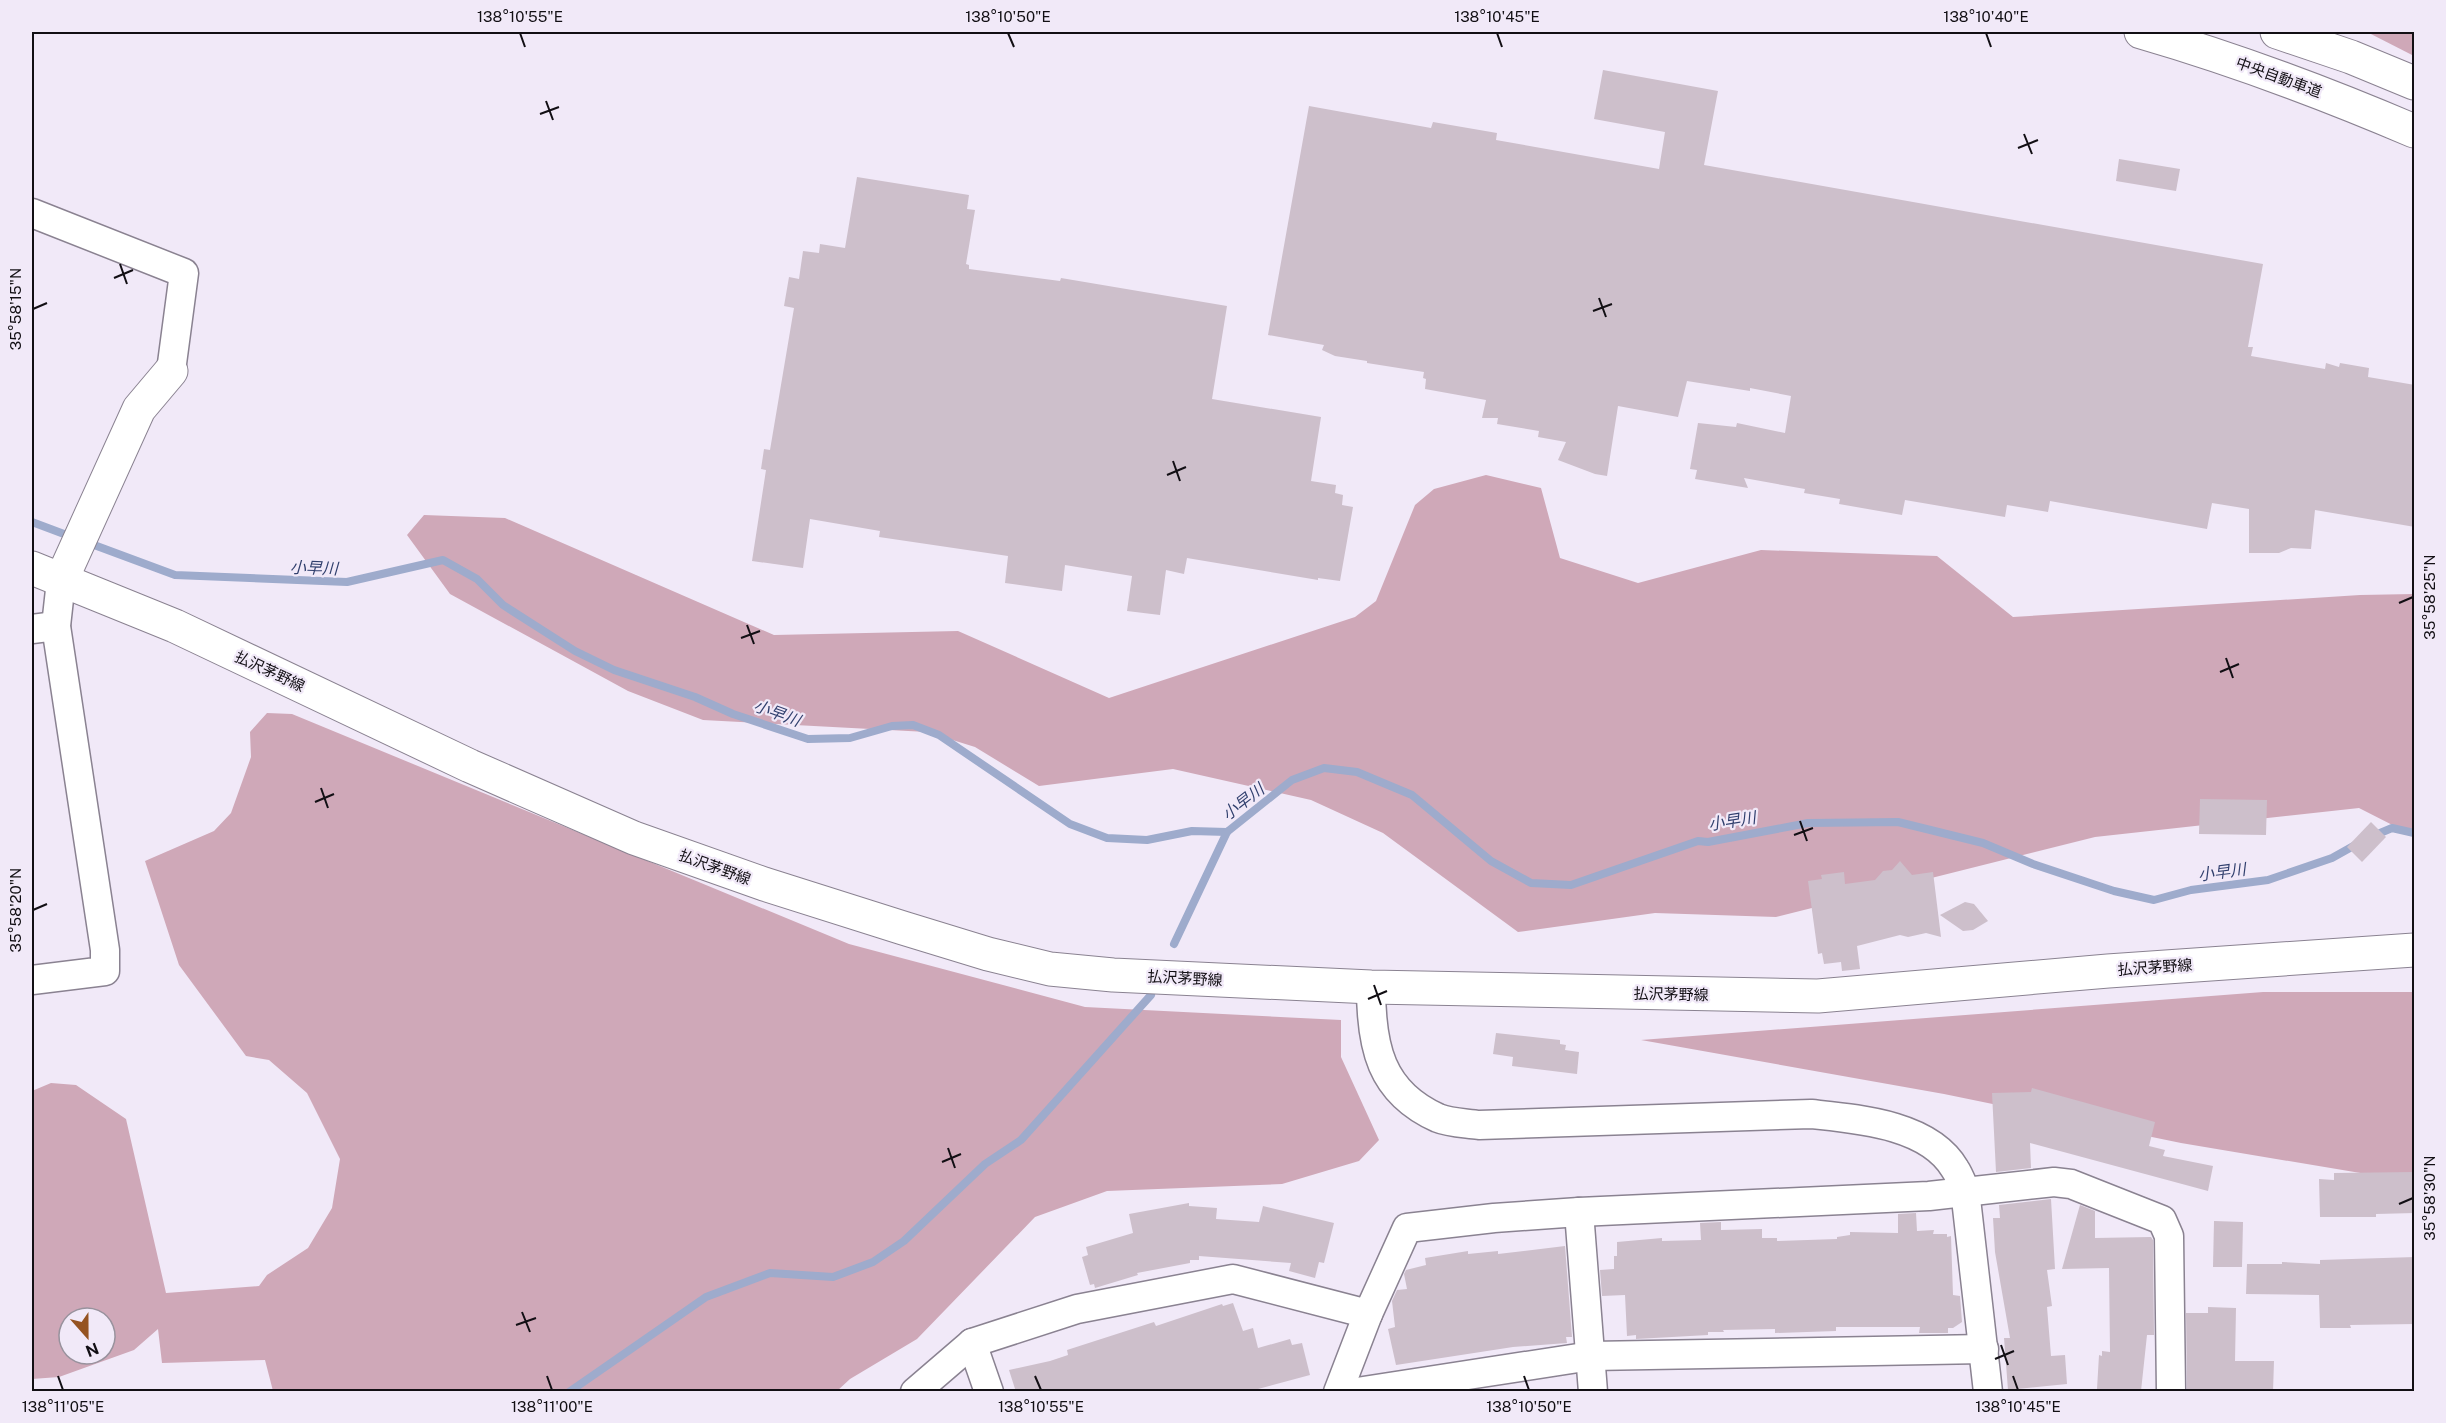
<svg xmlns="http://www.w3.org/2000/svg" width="2446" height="1423" viewBox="0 0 2446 1423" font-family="'Public Sans','Noto Sans JP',sans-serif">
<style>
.forest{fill:#cfa8b8;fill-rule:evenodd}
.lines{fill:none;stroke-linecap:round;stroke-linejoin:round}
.stream{stroke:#9eabcc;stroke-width:8}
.building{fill:#cdbfcb}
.minor-casing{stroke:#8a8291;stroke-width:31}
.tertiary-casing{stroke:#8a8291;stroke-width:35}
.secondary-casing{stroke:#8a8291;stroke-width:35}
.motorway-casing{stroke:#8a8291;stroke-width:35}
.minor{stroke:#fff;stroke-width:28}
.tertiary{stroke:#fff;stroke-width:33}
.secondary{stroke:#fff;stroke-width:33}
.motorway{stroke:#fff;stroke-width:33}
.ticks{fill:none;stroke:#120f14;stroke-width:2}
.labels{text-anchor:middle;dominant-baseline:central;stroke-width:4.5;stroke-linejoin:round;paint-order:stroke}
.street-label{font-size:15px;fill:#120f14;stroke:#f1e9f8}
.water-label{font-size:16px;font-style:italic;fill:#303f6d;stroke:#f1e9f8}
.neatline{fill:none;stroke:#120f14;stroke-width:2}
.ticks-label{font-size:15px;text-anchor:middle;fill:#120f14}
</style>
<rect width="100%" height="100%" fill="#f1e9f8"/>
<g class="forest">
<polygon points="2367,32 2414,32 2414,56"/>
<polygon points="1486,475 1541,488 1560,558 1638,583 1761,550 1937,556 2013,617 2360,595 2414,594 2414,836 2359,808 2095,837 1776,917 1655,913 1518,932 1383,833 1311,800 1173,769 1039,786 975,747 927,732 703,720 628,691 450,594 407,535 424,515 505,518 774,635 958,631 1109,698 1355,617 1376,601 1415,505 1434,489"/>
<path d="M267 713 292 714 849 944 1085 1007 1341 1020V1057L1379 1140 1359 1161 1282 1184 1107 1191 1035 1217 917 1339 850 1379 837 1391H273L265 1360 162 1363 158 1329 134 1350 59 1377 32 1379V1091L51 1083 76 1085 126 1119 166 1293 259 1286 267 1275 308 1248 332 1208 340 1159 307 1093 269 1060 246 1056 179 965 145 861 214 831 231 813 251 757 250 732ZM69 1318H105V1354H69Z"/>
<polygon points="2263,992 2414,992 2414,1182 2181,1143 1944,1094 1641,1040"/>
</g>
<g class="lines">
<g class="stream">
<polyline points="32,522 72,537"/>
<polyline points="86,542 175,575 347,582 443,560 477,579 503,605 575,651 614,670 695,697 733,714 808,739 850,738 892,726 913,725 939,735 1070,824 1107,838 1147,840 1192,831 1227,832 1292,780 1324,768 1357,772 1412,795 1491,861 1531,883 1571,885 1698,841 1708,842 1808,823 1898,822 1983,843 2033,864 2114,891 2154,900 2191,890 2268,880 2332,858 2357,844"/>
<polyline points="2373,836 2392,828 2414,833"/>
<polyline points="1174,944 1227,832"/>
<polyline points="569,1392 706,1297 770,1273 833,1277 873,1262 904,1241 985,1164 1021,1140 1151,995"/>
</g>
</g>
<g class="building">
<polygon points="1603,70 1718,91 1704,165 2263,264 2248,347 2253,347 2251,356 2325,369 2326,363 2339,367 2340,363 2369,368 2368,377 2415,385 2415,527 2315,510 2311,549 2291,548 2279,553 2249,553 2249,509 2212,503 2207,529 2050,501 2048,512 2007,505 2005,517 1905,500 1902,515 1839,504 1840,499 1804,493 1805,489 1744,478 1748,488 1695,479 1697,470 1690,469 1698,423 1736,427 1737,423 1785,433 1791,396 1750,388 1750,391 1687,381 1678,417 1618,406 1607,476 1595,474 1558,460 1566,442 1538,437 1539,431 1497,424 1498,418 1482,418 1486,400 1425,389 1426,379 1423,378 1424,372 1367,363 1367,361 1335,356 1322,350 1324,345 1268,335 1309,106 1431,128 1433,122 1497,133 1496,140 1659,169 1665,132 1594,119"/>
<polygon points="2119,159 2180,169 2176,191 2116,181"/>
<polygon points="857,177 969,195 967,209 975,210 966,264 969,265 969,269 1060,281 1061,278 1227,306 1212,399 1321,417 1311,481 1336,485 1335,493 1343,495 1342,505 1353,507 1340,581 1318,578 1318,580 1187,558 1184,574 1166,570 1160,615 1127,611 1132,576 1065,565 1062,591 1005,583 1008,556 879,537 880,531 810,519 803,568 752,561 766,470 761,469 764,449 770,450 794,308 784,306 789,277 799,279 803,251 819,253 820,244 845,248"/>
<polygon points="2200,799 2267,800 2266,835 2199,834"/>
<polygon points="2371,822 2386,837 2362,862 2347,847"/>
<polygon points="1900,861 1912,875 1933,872 1941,937 1926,933 1908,937 1900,935 1857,946 1860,969 1842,971 1841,962 1824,964 1822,953 1818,954 1808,881 1822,879 1821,875 1844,872 1845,884 1875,880 1883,871 1892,870"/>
<polygon points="1965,902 1974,904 1988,921 1973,930 1963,931 1940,915"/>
<polygon points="1496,1033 1560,1040 1560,1044 1566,1045 1565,1050 1579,1052 1577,1074 1512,1066 1513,1057 1493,1054"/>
<polygon points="2032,1088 2155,1122 2149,1146 2165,1150 2163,1156 2213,1166 2208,1191 2030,1143 2031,1168 1996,1172 1992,1093 2031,1092"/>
<polygon points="2415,1172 2415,1213 2376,1214 2376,1217 2320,1217 2319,1179 2334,1180 2334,1173"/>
<polygon points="2051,1199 2055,1269 2047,1270 2052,1306 2047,1307 2051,1356 2065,1355 2067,1384 2008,1390 2004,1338 2010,1338 1995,1252 1993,1218 2000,1218 1999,1205"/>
<polygon points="1189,1203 1189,1206 1217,1208 1216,1219 1259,1222 1263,1206 1334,1223 1324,1263 1319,1262 1315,1278 1289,1271 1291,1263 1199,1256 1199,1260 1190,1260 1190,1263 1137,1273 1138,1275 1095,1288 1094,1284 1090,1285 1082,1257 1088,1255 1086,1247 1133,1233 1129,1214"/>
<polygon points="2080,1205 2095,1211 2095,1238 2151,1237 2153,1240 2154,1335 2147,1335 2141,1391 2097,1389 2099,1355 2102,1356 2102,1351 2110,1352 2109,1268 2062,1269"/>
<polygon points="1916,1213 1917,1231 1934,1230 1933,1234 1947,1234 1947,1237 1951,1236 1953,1295 1960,1296 1962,1322 1953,1328 1948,1328 1948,1333 1919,1333 1920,1327 1836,1327 1836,1331 1775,1333 1775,1329 1723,1330 1724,1332 1708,1332 1708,1335 1636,1339 1636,1335 1627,1336 1625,1295 1602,1296 1600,1270 1614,1269 1614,1256 1617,1256 1617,1242 1662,1238 1662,1241 1701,1240 1700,1223 1721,1222 1721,1230 1762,1229 1762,1238 1777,1238 1777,1241 1837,1239 1837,1237 1850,1235 1850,1232 1898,1233 1898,1214"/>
<polygon points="2214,1221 2243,1222 2242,1267 2213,1267"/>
<polygon points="1565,1246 1572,1337 1566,1337 1567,1343 1513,1347 1396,1365 1388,1329 1395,1327 1392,1301 1397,1290 1407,1289 1404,1274 1406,1270 1426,1265 1425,1258 1468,1251 1468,1254 1498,1251 1498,1254"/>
<polygon points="2415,1257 2415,1324 2350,1325 2351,1328 2320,1328 2319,1295 2246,1294 2247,1264 2282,1264 2282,1262 2320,1264 2320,1260"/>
<polygon points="1233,1303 1243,1331 1253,1328 1258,1348 1290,1339 1292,1345 1302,1343 1310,1375 1247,1392 1016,1392 1009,1370 1050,1361 1068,1355 1067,1350 1154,1322 1156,1326 1222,1304 1223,1306"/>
<polygon points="2208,1307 2236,1308 2235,1361 2274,1361 2273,1392 2187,1392 2186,1313 2208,1313"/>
</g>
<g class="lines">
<g class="minor-casing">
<g id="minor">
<polyline points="32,213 184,273 171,371"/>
<polyline points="32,629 56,626"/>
<polyline points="32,980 105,971 105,950 56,626 61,581"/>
<path d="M1371 987C1371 1046 1380 1092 1438 1118 1450 1123 1466 1123 1479 1125L1811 1114C1857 1119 1929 1124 1955 1169 1959 1175 1962 1183 1965 1190L1988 1392"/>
<polyline points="1579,1212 1593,1392"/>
<polyline points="972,1343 989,1392"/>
<polyline points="915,1392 972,1343 1077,1309 1233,1279 1368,1314"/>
<polyline points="1338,1392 1368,1314 1407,1228 1494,1218 1579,1212 1929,1196 2054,1182 2071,1184 2162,1220 2169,1236 2171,1392"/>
<polyline points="1357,1392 1591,1356 1984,1349"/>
</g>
</g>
<g class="tertiary-casing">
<polyline id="tertiary" points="61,581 139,409 171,371"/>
</g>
<g class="secondary-casing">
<polyline id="secondary" points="32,568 175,626 470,766 634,838 764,884 903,928 988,954 1050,969 1113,975 1371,987 1818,996 2108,971 2414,950"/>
</g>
<g class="motorway-casing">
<g id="motorway">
<path d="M2141 32C2234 59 2325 93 2414 131"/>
<polyline points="2277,32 2351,57 2414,83"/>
</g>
</g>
<use href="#minor" class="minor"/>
<use href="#tertiary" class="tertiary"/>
<use href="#secondary" class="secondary"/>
<use href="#motorway" class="motorway"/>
</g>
<path class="ticks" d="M520 33 525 47M1008 33 1014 47M1497 33 1502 47M1986 33 1991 47M546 101 553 120M540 114 559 107M2024 134 2032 154M2018 148 2038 140M120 264 127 284M114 278 133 270M1599 298 1606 317M33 309 47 303M1593 311 1612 304M1173 461 1180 481M1167 475 1186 467M2399 603 2413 597M747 625 754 644M741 638 760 631M2226 658 2233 678M2220 672 2239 664M321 788 328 808M315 802 334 794M1800 821 1807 841M1794 835 1813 828M33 910 47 904M1374 985 1381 1005M1368 999 1387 991M948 1148 955 1168M942 1162 961 1154M2399 1204 2413 1198M522 1312 530 1332M516 1325 536 1318M2001 1345 2008 1365M1995 1359 2014 1351M58 1376 63 1390M547 1376 552 1390M1035 1376 1041 1390M1524 1376 1529 1390M2013 1376 2018 1390"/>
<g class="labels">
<g class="street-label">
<text transform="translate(2279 77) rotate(20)">中央自動車道</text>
<text transform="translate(270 671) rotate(25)">払沢茅野線</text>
<text transform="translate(715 867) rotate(20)">払沢茅野線</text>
<text transform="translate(2155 967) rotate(-4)">払沢茅野線</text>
<text transform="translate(1185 978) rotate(3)">払沢茅野線</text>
<text transform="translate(1671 994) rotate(1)">払沢茅野線</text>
</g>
<g class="water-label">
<text transform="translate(314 568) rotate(2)">小早川</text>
<text transform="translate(777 713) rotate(20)">小早川</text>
<text transform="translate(1243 802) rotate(-38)">小早川</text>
<text transform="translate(1732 821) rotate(-9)">小早川</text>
<text transform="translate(2222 872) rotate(-7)">小早川</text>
</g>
</g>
<rect width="2446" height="1423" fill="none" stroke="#f1e9f8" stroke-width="66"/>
<g transform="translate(87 1336) rotate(159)"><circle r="28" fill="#f1e9f8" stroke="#98929d" stroke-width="1.5"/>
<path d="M0-4.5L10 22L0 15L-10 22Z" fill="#955321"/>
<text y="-9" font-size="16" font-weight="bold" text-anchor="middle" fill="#120f14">N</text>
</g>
<rect x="33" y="33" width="2380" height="1357" class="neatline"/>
<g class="ticks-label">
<text x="520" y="22">138°10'55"E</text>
<text x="1008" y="22">138°10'50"E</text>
<text x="1497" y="22">138°10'45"E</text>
<text x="1986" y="22">138°10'40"E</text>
<text transform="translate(16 309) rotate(-90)" y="5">35°58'15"N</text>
<text transform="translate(2430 597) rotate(-90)" y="5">35°58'25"N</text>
<text transform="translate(16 910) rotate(-90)" y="5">35°58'20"N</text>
<text transform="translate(2430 1198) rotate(-90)" y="5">35°58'30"N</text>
<text x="63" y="1412">138°11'05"E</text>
<text x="552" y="1412">138°11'00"E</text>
<text x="1041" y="1412">138°10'55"E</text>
<text x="1529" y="1412">138°10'50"E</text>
<text x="2018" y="1412">138°10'45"E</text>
</g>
</svg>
